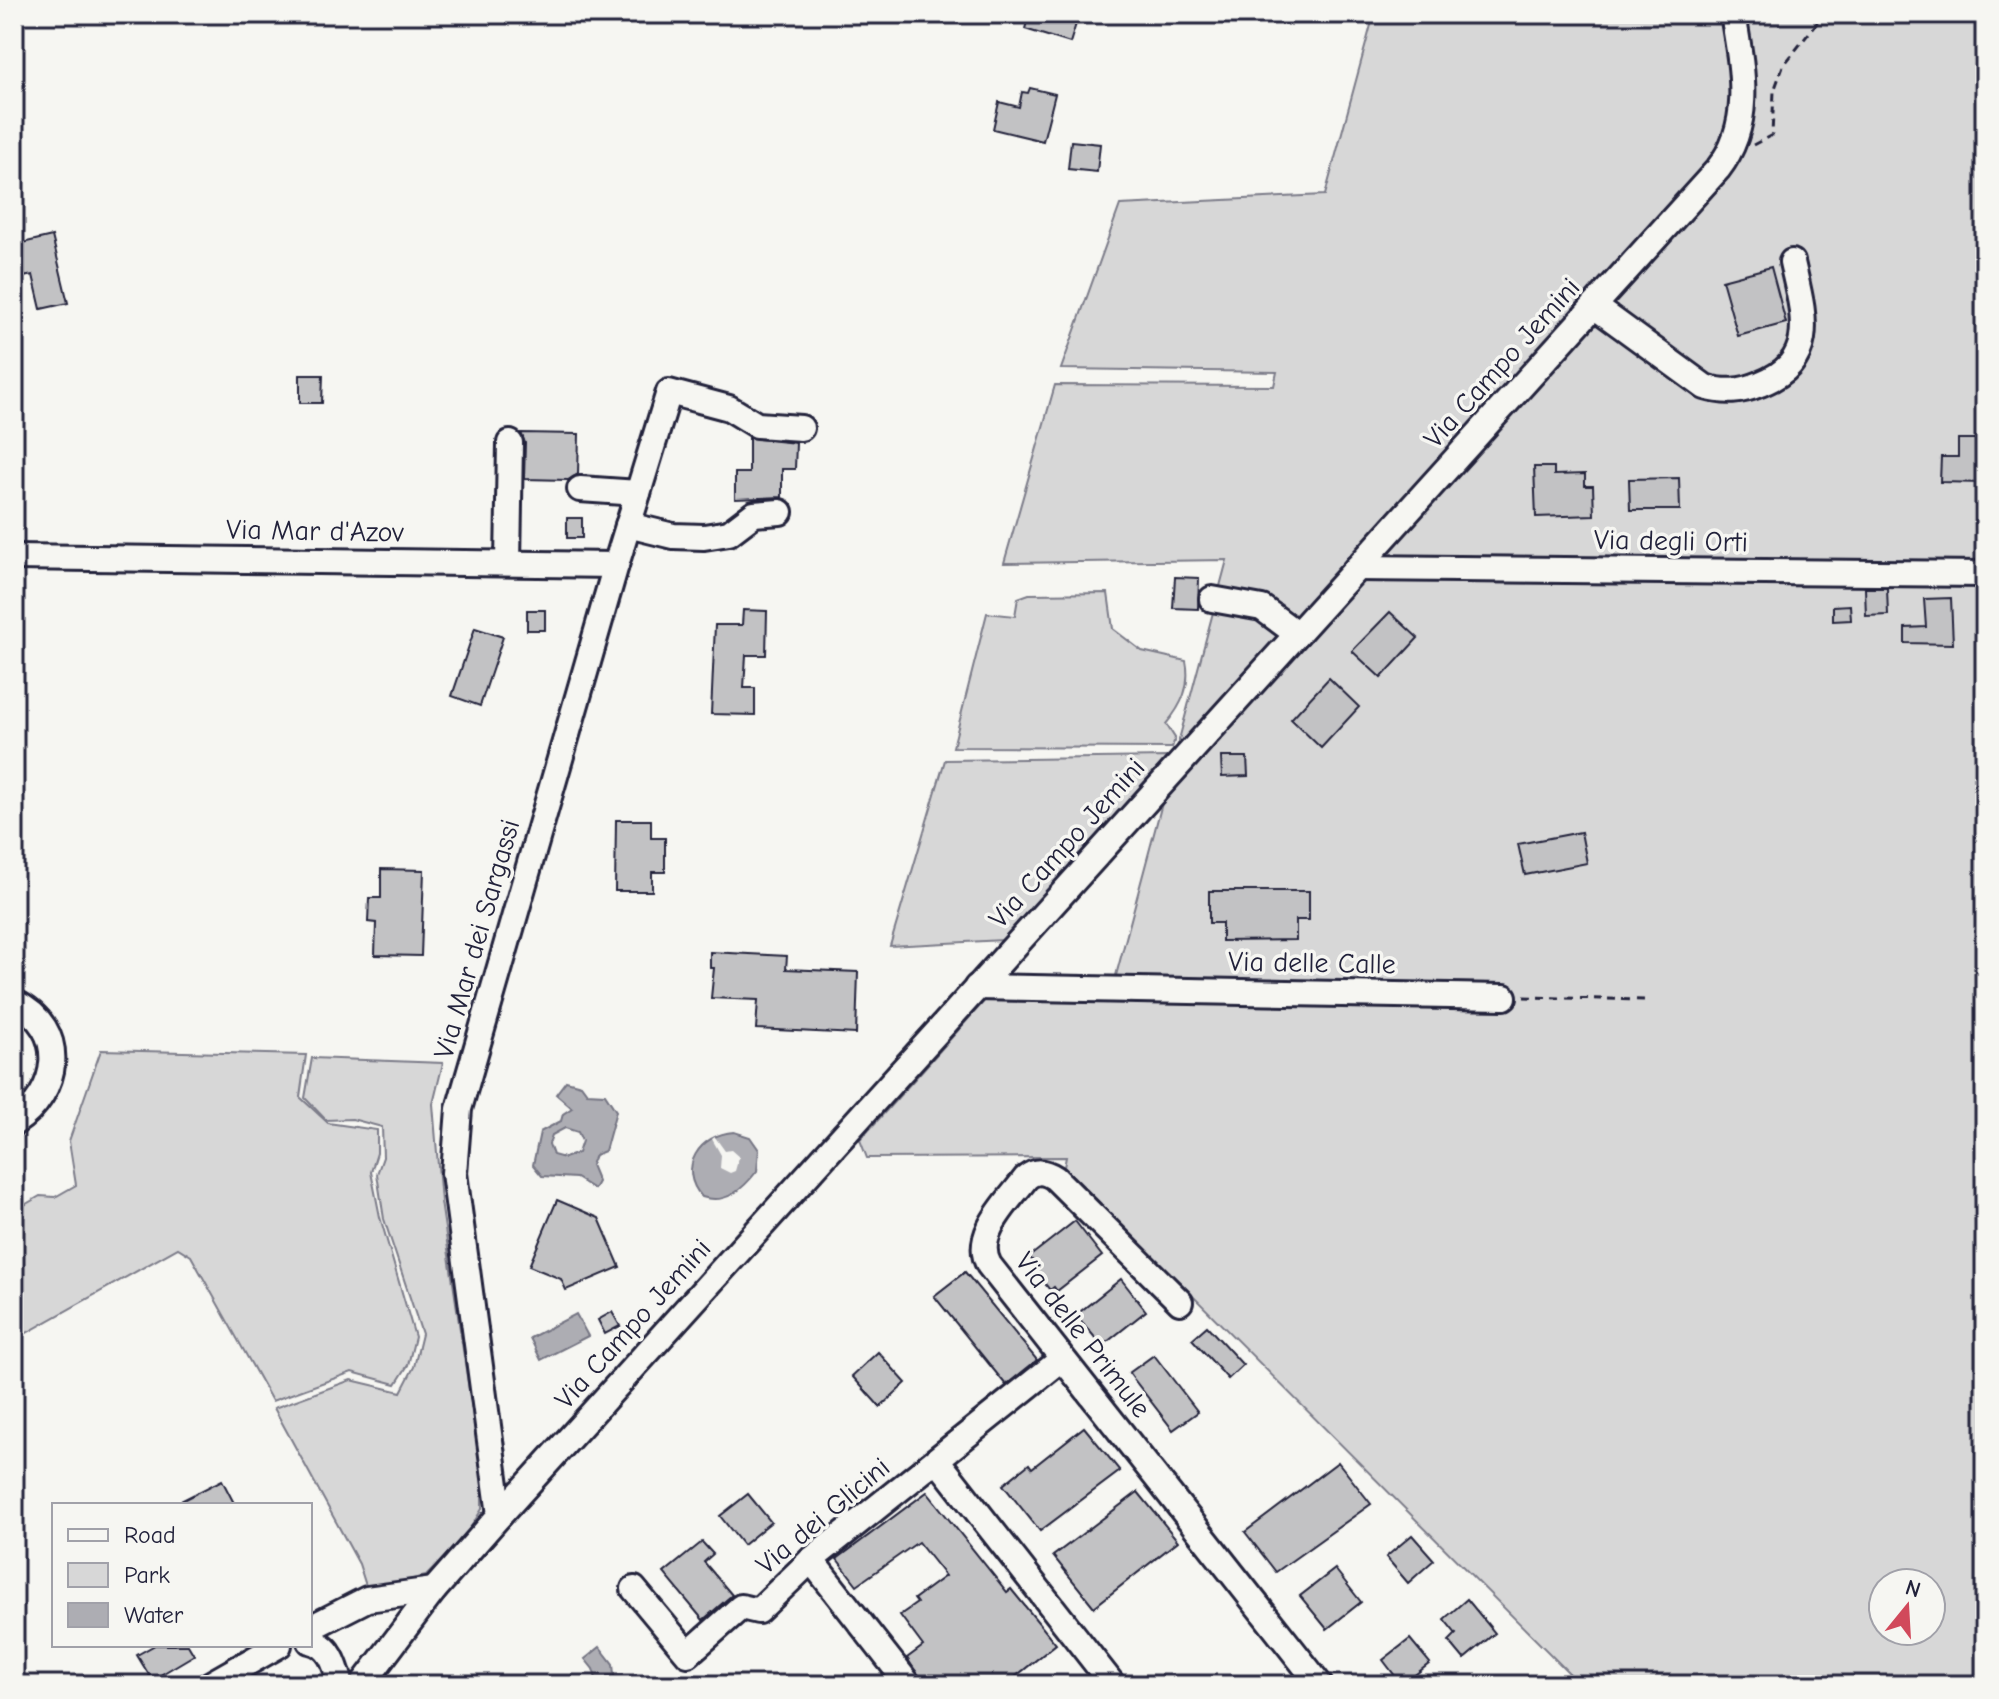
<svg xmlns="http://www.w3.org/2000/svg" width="1999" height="1699" viewBox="0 0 1999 1699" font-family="'Comic Neue',sans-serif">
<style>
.green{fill:#d7d7d7;stroke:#7c7c89;stroke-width:2;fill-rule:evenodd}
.water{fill:#adadb3;stroke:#757583;stroke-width:2;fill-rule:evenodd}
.pier{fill:#f6f6f2}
.building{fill:#c2c2c4;stroke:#22223b;stroke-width:2}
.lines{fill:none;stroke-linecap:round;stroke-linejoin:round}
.minor-casing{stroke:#22223b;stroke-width:30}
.path{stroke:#22223b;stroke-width:3;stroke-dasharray:8 6;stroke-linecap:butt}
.minor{stroke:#f6f6f2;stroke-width:24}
.labels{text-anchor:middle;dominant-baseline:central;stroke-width:7;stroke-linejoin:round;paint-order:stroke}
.street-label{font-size:28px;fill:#22223b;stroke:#f6f6f2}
</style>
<rect width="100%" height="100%" fill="#f6f6f2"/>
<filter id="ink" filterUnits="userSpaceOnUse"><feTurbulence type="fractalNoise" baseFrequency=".0125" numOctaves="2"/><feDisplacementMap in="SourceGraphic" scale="16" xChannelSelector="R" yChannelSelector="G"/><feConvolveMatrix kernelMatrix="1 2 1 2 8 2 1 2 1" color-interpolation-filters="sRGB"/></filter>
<g filter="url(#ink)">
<g class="green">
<path d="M1374 14H1985V1685H1581L1064 1167 1066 1157 867 1158 860 1140 988 997 1110 998 1227 560 1004 563 1055 385 1274 386 1277 372 1061 369 1120 205 1325 195ZM1883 1583H1931V1631H1883Z"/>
<path d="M1108 593 1113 629 1142 651 1186 661C1191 686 1182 705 1166 724L1175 738 1172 748 953 747 987 613 1015 616 1018 598 1029 594Z"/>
<polygon points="1167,757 1003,940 890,946 945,760"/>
<polygon points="101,1050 306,1055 300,1097 328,1123 377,1130 377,1153 371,1172 380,1217 415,1337 408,1365 396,1384 352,1372 272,1401 191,1256 178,1248 14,1340 14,1211 40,1196 55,1197 76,1185 69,1141"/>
<polygon points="312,1058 443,1063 433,1104 441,1202 482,1477 482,1509 466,1535 426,1576 367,1589 359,1564 274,1408 351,1380 401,1392 414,1367 422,1334 384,1219 377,1174 383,1157 382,1127 352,1119 326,1120 305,1098"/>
</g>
<g class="water">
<path d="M566 1081 581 1085 587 1093 605 1094 616 1111 605 1151 595 1155 591 1165 598 1182 594 1189 576 1178 542 1176 533 1165 540 1132 561 1121 563 1114 572 1108 556 1094ZM565 1128 578 1132 582 1141 578 1153 564 1158 553 1155 549 1144 552 1135Z"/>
<path d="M734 1132 750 1137 759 1150 757 1171C743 1189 726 1205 702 1197 676 1168 700 1134 734 1132Z"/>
<polygon points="576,1314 588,1336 541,1360 530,1338"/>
<polygon points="600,1647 613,1664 615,1685 598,1685 593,1669 585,1659"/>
</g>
<polygon class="pier" points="715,1137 725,1151 731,1150 739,1157 735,1171 730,1173 720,1168 721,1155 712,1139"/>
<g class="building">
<polygon points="1029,14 1079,14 1070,43 1025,29"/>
<polygon points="1030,88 1055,94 1043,141 993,129 999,102 1019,107 1022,92 1028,93"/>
<polygon points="1071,141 1100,144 1097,172 1068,169"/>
<polygon points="52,236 68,303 41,309 33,275 14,279 14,245"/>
<polygon points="1771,267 1786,323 1738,336 1722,280"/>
<polygon points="300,375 323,375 322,403 300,403"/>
<polygon points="521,433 579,434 578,474 568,480 524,479 525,443"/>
<polygon points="749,438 796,443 795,469 782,469 782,497 735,499 735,473 749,473"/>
<polygon points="1958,439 1984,439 1984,483 1940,482 1941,457 1958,457"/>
<polygon points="1534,467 1554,467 1554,475 1585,474 1585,486 1593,486 1594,515 1536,517"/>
<polygon points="1679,478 1680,510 1630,510 1629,479"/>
<rect x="567" y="518" width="15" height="20"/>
<polygon points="1175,577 1199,578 1198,609 1173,608"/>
<polygon points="1865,588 1887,588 1888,615 1866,616"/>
<polygon points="1951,598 1953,644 1905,643 1905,628 1926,627 1924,599"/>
<polygon points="1850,605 1851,620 1833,621 1833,606"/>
<rect x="527" y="610" width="18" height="20"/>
<polygon points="743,610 767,611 766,655 746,655 744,688 755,688 755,715 711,714 715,625 742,625"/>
<polygon points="1390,612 1418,638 1381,678 1352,651"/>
<polygon points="475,628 503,637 480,706 452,696"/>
<polygon points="1329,678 1359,707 1321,748 1291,719"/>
<polygon points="1221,757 1247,757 1248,776 1222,777"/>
<polygon points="616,820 651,820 651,838 665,838 665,872 652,872 652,891 615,891"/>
<polygon points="1581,832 1587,863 1525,875 1518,844"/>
<polygon points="381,869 424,870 421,956 375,955 376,923 368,922 369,898 381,898"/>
<polygon points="1209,891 1309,891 1309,920 1296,920 1296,940 1222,941 1222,923 1209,923"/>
<polygon points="710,952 787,956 786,969 858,972 856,1034 756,1029 758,1000 711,998 714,968 710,968"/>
<polygon points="557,1200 599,1218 620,1267 566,1290 561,1279 529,1266"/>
<polygon points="1075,1221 1102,1256 1057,1291 1054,1287 1050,1290 1031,1266 1035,1263 1029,1257"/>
<polygon points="965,1272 1037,1360 1006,1385 934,1296"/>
<polygon points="1121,1279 1146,1311 1102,1346 1076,1315"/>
<polygon points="612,1312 620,1326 605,1334 598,1320"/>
<polygon points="1207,1326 1243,1365 1228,1379 1192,1339"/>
<polygon points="878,1352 906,1383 880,1407 852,1376"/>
<polygon points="1154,1355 1198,1412 1173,1430 1129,1373"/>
<polygon points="1084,1427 1120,1471 1040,1531 1003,1485 1029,1464 1032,1468"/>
<polygon points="1338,1462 1371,1504 1276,1572 1245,1532"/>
<polygon points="222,1480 235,1505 173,1505"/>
<polygon points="927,1492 1007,1592 1011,1589 1056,1644 1005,1685 924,1685 907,1658 923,1646 900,1615 917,1603 914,1599 945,1576 918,1542 857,1585 837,1559"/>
<polygon points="1138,1492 1178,1541 1094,1607 1053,1556"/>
<polygon points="748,1494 771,1522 743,1545 720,1516"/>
<polygon points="1412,1535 1434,1560 1408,1583 1386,1557"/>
<polygon points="702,1542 713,1554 704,1562 732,1595 703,1620 664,1573"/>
<polygon points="1335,1569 1361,1602 1327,1629 1300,1596"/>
<polygon points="1467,1599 1495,1633 1464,1659 1449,1641 1456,1634 1444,1619"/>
<polygon points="1410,1639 1430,1663 1402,1685 1383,1660"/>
<polygon points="155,1645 188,1645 194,1655 152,1680 137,1655"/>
</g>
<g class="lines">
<g class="minor-casing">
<g id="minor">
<path d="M1594 306 1705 387C1725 393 1741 392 1760 384 1820 361 1803 312 1792 262"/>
<polyline points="580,489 638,493"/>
<polyline points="628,525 673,536 704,537 729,533 754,514 780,512"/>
<polyline points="14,557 616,565"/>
<polyline points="508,563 510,443"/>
<polyline points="1357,568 1985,574"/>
<polyline points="1212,599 1262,608 1297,634"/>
<polyline points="977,987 1504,997"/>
<path d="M14 1002C70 1029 60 1093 14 1123"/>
<path d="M1180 1302 1055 1178C1044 1171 1036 1170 1026 1178 1009 1201 972 1235 989 1265L1320 1685"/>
<polyline points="937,1460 1113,1685"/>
<polyline points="500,1515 454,1173 459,1109 616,565 669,392 729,408 757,425 801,428"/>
<polyline points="811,1560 909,1685"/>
<polyline points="634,1589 688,1654 741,1607 758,1611 811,1560 1062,1359"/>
<polyline points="310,1628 367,1599 434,1590"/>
<path d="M310 1641C331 1645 336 1667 341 1685"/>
<polyline points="209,1685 279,1645"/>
<path d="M362 1685 434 1590 500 1515 1718 169C1754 123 1742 68 1733 14"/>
</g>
</g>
<g class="path">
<polyline points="1753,145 1772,135 1774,91 1783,66 1824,14"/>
<polyline points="1524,997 1645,1000"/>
</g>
<use href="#minor" class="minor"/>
</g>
</g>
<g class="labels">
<g class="street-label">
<text transform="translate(1502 363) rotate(-48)">Via Campo Jemini</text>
<text transform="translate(315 531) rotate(1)">Via Mar d'Azov</text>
<text transform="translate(1671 541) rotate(1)">Via degli Orti</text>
<text transform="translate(1067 843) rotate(-48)">Via Campo Jemini</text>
<text transform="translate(477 939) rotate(-74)">Via Mar dei Sargassi</text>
<text transform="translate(1312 963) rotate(1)">Via delle Calle</text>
<text transform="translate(633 1324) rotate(-48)">Via Campo Jemini</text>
<text transform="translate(1083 1335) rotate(52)">Via delle Primule</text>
<text transform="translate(823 1516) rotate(-40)">Via dei Glicini</text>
</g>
</g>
<rect width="1999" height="1699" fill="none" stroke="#f6f6f2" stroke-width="48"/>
<rect x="24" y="24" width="1951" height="1651" fill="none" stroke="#22223b" stroke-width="3" filter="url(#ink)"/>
<rect x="52" y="1503" width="260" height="144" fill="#f6f6f2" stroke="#a1a1a9" stroke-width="2"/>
<rect x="68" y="1529" width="40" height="12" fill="#f6f6f2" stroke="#a1a1a9" stroke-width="2"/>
<text x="124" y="1543" font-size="24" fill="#22223b">Road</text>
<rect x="68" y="1563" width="40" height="24" fill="#d7d7d7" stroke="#a1a1a9" stroke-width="2"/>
<text x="124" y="1583" font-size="24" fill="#22223b">Park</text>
<rect x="68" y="1603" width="40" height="24" fill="#adadb3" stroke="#a1a1a9" stroke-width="2"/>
<text x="124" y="1623" font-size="24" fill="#22223b">Water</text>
<g transform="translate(1907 1607) rotate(18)"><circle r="38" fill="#f6f6f2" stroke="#a1a1a9" stroke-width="2"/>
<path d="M0-6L14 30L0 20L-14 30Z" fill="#d1495b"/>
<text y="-12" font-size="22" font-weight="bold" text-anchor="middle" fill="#22223b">N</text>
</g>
</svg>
